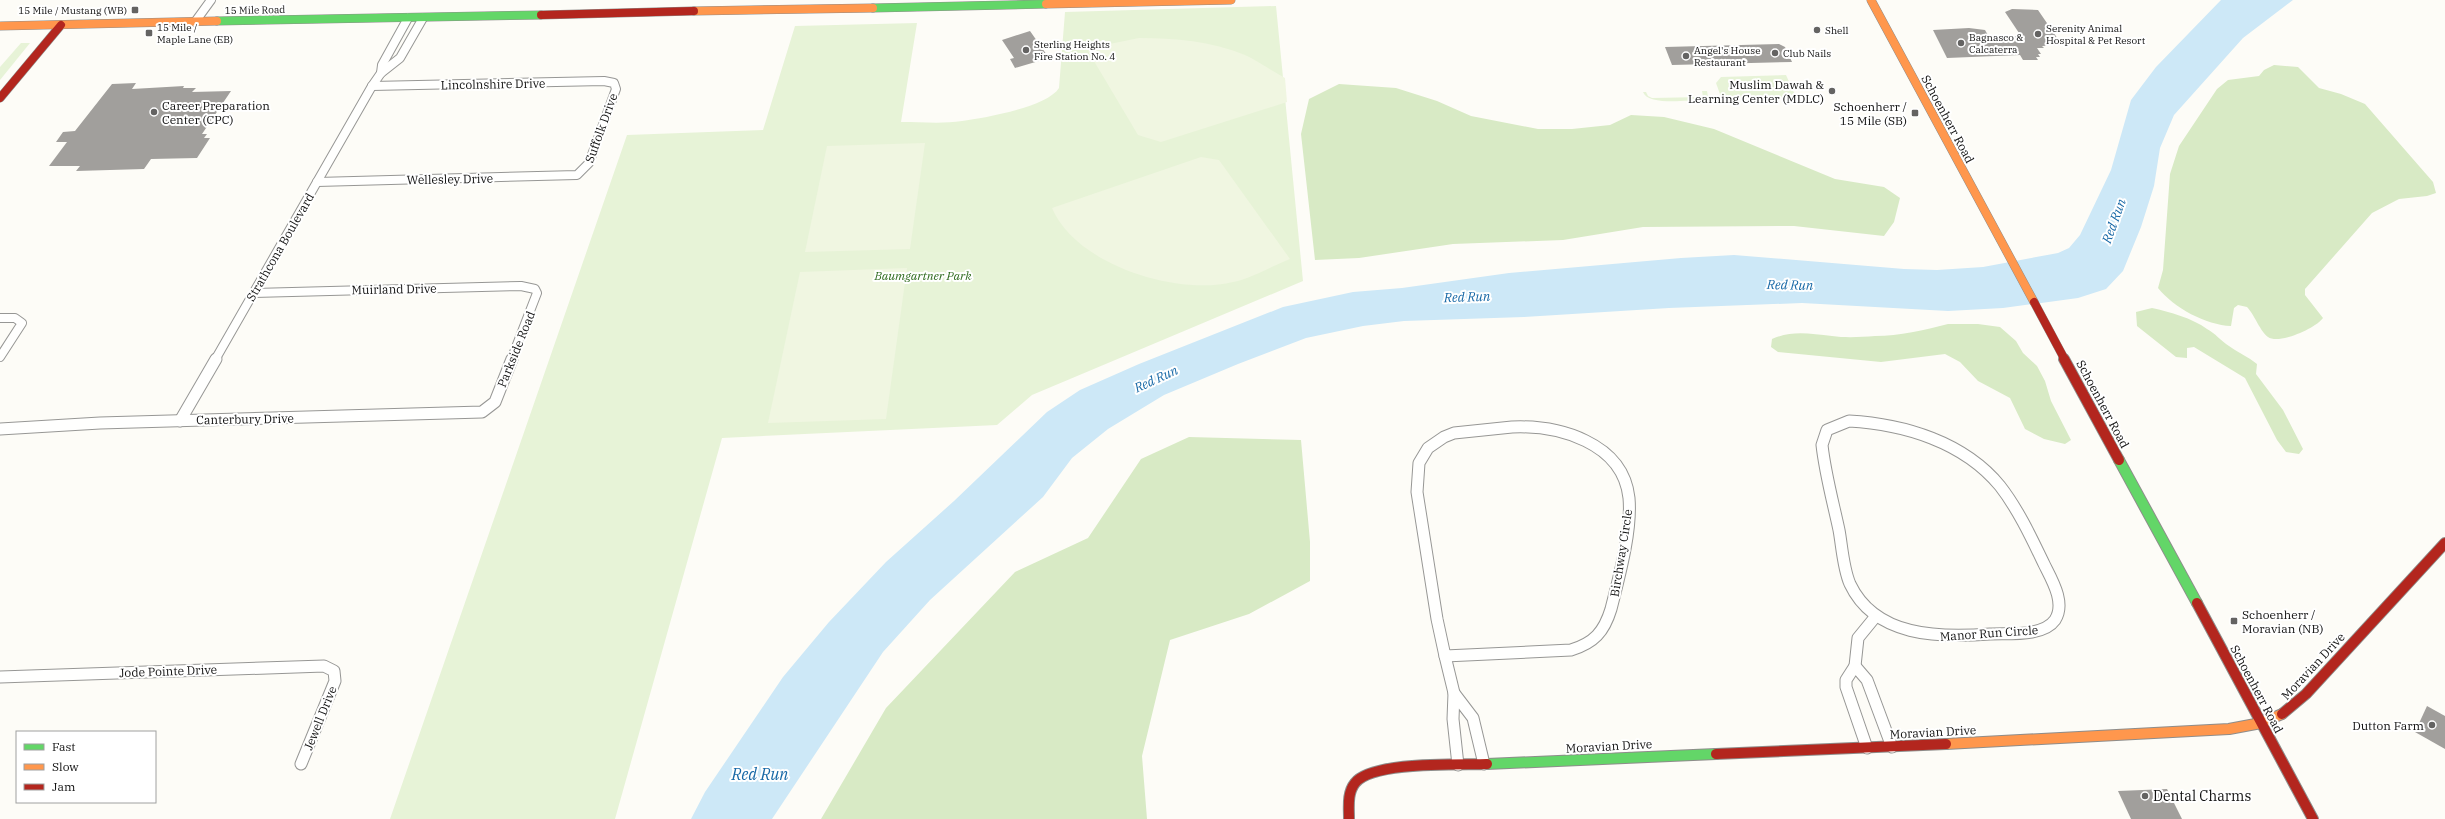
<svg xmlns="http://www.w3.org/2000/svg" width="2445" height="819" viewBox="0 0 2445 819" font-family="'IBM Plex Serif',serif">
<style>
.green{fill:#e7f3d7}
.forest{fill:#d8eac5}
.pitch{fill:#f0f6e1}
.water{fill:#cde8f7}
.building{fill:#a19f9c}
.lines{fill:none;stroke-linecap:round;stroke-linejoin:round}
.street-far1-casing{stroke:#979795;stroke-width:10}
.street-casing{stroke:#979795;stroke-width:13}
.fast-far1-casing{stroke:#8e8d8b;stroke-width:9}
.fast-casing{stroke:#8e8d8b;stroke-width:12}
.slow-far1-casing{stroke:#8e8d8b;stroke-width:9}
.slow-casing{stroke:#8e8d8b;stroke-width:12}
.jam-far1-casing{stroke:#8e8d8b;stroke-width:9}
.jam-casing{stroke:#8e8d8b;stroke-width:12}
.street-far1{stroke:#fffffe;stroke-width:8}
.street{stroke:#fffffe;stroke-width:11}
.fast-far1{stroke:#63d668;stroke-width:8}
.fast{stroke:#63d668;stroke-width:10}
.slow-far1{stroke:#ff974d;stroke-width:8}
.slow{stroke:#ff974d;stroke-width:10}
.jam-far1{stroke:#b3261e;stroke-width:8}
.jam{stroke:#b3261e;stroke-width:10}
.poi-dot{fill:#646362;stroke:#fff;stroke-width:1.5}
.labels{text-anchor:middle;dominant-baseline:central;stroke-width:4;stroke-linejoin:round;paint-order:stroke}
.far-poi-label{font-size:10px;fill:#111;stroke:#fff;text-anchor:start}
.far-street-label{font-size:10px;fill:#111;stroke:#fff}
.street-label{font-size:12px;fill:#111;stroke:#fff}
.poi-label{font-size:12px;fill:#111;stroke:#fff;text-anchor:end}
.park-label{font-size:12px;font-style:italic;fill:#2f6b1f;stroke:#fff}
.water-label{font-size:13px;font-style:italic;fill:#1768a6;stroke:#fff}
.near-poi-label{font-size:14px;fill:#111;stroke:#fff;text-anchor:start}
.near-water-label{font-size:16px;font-style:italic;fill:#1768a6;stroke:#fff}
</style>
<rect width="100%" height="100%" fill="#fdfcf7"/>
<g class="green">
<path d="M1276 6 1303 281 1032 395 997 425 722 438 615 819H390L627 135 763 130 795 26 917 23 901 122C921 122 943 124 962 121 985 118 1047 107 1059 88L1065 12Z"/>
<polygon points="21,43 30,43 0,80 0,67"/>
<polygon points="1786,75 1796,97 1725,98 1721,97 1716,83 1721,77"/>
<path d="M1702 91H1707L1708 97 1701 100C1688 100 1648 106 1643 92H1646L1648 96 1652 98 1703 97Z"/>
</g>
<g class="forest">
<path d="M2274 65 2298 67 2319 88 2341 94 2365 104 2433 182 2436 193 2427 196 2399 199 2372 213 2305 289V295L2323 318C2316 328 2279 345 2268 337 2261 333 2254 314 2247 307L2238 305 2234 308 2231 326C2206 325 2174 308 2158 288L2163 270 2170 174 2179 146 2217 89 2228 80 2259 76 2264 70Z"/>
<polygon points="1339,84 1396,88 1437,101 1471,116 1538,129 1572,129 1610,125 1631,115 1664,117 1714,129 1835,179 1884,187 1900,198 1894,222 1884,236 1794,226 1643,227 1563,240 1453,244 1359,258 1315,260 1301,134 1309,99"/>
<path d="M2152 308C2170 312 2192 318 2207 329 2215 333 2221 341 2229 346 2239 353 2247 356 2257 364L2256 374 2283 410 2303 449 2299 454 2286 452 2277 440 2245 378 2194 347 2187 348V358L2176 357 2137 326 2136 312Z"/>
<path d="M1948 324H1978L2000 327 2016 341 2023 353 2037 366 2045 381 2051 401 2071 440 2065 444 2044 439 2025 429 2010 398 1978 381 1960 362 1945 354 1881 362 1778 352 1771 347 1772 339C1793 330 1810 334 1832 336 1846 338 1861 337 1875 336 1900 336 1924 330 1948 324Z"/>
<polygon points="1189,437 1301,440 1310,542 1310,581 1249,614 1170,640 1142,756 1147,819 821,819 886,708 1015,572 1088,538 1141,459"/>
</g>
<g class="pitch">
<path d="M1139 38C1175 38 1211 41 1245 55 1258 61 1272 71 1285 78L1287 102 1161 142 1138 135 1088 51 1100 46Z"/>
<polygon points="925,143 910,249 805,252 827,146"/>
<path d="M1201 157 1219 160 1290 259C1272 266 1252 278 1233 282 1177 296 1076 265 1052 208Z"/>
<polygon points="907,268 886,419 768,423 800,272"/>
</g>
<polygon class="water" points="2221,0 2293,0 2243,38 2174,115 2160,148 2154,186 2141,227 2123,271 2106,289 2078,298 2003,308 1948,311 1802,303 1669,308 1524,317 1404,321 1363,326 1306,338 1238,364 1164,395 1108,429 1072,458 1043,497 930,600 883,652 772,819 691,819 705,792 783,677 829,622 886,562 954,501 1047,412 1080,390 1139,364 1283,307 1353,292 1402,288 1509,273 1681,258 1734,255 1904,269 1937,270 1983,267 2058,253 2069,248 2080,235 2111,170 2131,100 2156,67"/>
<g class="building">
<polygon points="2012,9 2038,10 2062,45 2042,46 2044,48 2037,48 2041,54 2038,54 2040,57 2036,57 2038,60 2023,60 2020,55 1947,58 1933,30 1969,28 1985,30 1989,37 2021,36 2005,12"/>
<polygon points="1030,31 1049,58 1015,68 1010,59 1014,58 1002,40"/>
<polygon points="1779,44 1785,47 1792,62 1672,65 1665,47"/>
<polygon points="136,83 132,89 184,86 183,88 196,88 192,92 231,91 202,134 207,134 204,138 210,138 197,158 151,159 144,169 76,171 80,166 49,166 67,142 56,142 63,132 75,131 112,84"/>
<polygon points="2427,706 2445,716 2445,749 2415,732"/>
<polygon points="2167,789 2182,819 2131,819 2118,791"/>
</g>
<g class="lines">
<g class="street-far1-casing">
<g id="street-far1">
<polyline points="195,22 211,0"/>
<polyline points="381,73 382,65 408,18"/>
<polyline points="317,182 577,175 589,163 616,89 614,83 604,81 372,86"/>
<polyline points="254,293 521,286 535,289 537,293 511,360"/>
<polyline points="0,318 15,318 22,323 0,357"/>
<polyline points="215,360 372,86 381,73 400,58 423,18"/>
</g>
</g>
<g class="street-casing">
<g id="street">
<polyline points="180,421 216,359"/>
<path d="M1849 421C1904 424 1964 442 2000 486 2018 509 2032 539 2044 564 2052 580 2066 603 2055 620 2043 637 2008 633 1990 634 1939 638 1875 637 1850 584 1843 568 1842 546 1839 530 1833 502 1825 473 1822 445L1827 430Z"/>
<path d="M1512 427C1558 425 1623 442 1629 498 1632 531 1619 577 1611 609 1604 632 1594 643 1571 650L1445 656 1437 619 1417 492 1419 463 1428 448 1444 437 1454 433Z"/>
<polyline points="0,429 100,423 482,412 495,402 512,359"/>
<polyline points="1445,656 1454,693"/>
<polyline points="1855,666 1858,638 1876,616"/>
<polyline points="0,677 324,666 334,671 335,681 301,764"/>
<polyline points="1867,748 1846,687 1846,680 1855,666 1867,680 1892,747"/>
<polyline points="1458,765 1453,719 1454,693 1473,718 1484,764"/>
</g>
</g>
<g class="fast-far1-casing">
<g id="fast-far1">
<polyline points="873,8 1046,4"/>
<polyline points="217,21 541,15"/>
</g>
</g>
<g class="fast-casing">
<g id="fast">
<polyline points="2119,460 2197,603"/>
<polyline points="1487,764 1716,754"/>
</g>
</g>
<g class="slow-far1-casing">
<g id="slow-far1">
<polyline points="1871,0 2034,302"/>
<polyline points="1046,4 1231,0"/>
<polyline points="694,11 873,8"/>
<polyline points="0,26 217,21"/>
</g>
</g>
<g class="slow-casing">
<polyline id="slow" points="1946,744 2229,729 2261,723 2282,714"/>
</g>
<g class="jam-far1-casing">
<g id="jam-far1">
<polyline points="541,15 694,11"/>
<polyline points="0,98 61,25"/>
<polyline points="2034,302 2065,360"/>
</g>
</g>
<g class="jam-casing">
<g id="jam">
<polyline points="2064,359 2119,460"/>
<polyline points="2197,603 2313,819"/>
<polyline points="2282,714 2306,694 2445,543"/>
<polyline points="1716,754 1946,744"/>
<path d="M1349 819C1349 807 1347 793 1355 783 1372 761 1459 765 1487 764"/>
</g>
</g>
<use href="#street-far1" class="street-far1"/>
<use href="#street" class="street"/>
<use href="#fast-far1" class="fast-far1"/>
<use href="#fast" class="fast"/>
<use href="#slow-far1" class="slow-far1"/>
<use href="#slow" class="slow"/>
<use href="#jam-far1" class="jam-far1"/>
<use href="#jam" class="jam"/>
</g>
<g class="poi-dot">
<rect x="131" y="6" width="8" height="8" rx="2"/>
<circle cx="1817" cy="30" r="4"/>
<rect x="145" y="29" width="8" height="8" rx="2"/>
<circle cx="2038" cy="34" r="4"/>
<circle cx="1961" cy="43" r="4"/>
<circle cx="1026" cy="50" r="4"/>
<circle cx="1775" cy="53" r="4"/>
<circle cx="1686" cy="56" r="4"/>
<circle cx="1832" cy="91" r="4"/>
<circle cx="154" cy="112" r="4"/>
<rect x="1911" y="109" width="8" height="8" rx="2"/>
<rect x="2230" y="617" width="8" height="8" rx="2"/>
<circle cx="2432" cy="725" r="4"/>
<circle cx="2145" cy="796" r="4"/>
</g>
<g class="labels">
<g class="far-poi-label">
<text x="127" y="10" text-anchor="end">15 Mile / Mustang (WB)</text>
<text x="157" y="27">15 Mile /<tspan x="157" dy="12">Maple Lane (EB)</tspan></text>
<text x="2046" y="28">Serenity Animal<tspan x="2046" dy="12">Hospital &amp; Pet Resort</tspan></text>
<text x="1825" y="30">Shell</text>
<text x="1969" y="37">Bagnasco &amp;<tspan x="1969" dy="12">Calcaterra</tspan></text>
<text x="1034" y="44">Sterling Heights<tspan x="1034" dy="12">Fire Station No. 4</tspan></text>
<text x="1694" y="50">Angel's House<tspan x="1694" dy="12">Restaurant</tspan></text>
<text x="1783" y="53">Club Nails</text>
</g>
<g class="far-street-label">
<text transform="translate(255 10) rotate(-1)">15 Mile Road</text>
</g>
<g class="street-label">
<text transform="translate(493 84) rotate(-1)">Lincolnshire Drive</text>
<text transform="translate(1948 119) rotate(62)">Schoenherr Road</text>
<text transform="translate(601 128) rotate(-70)">Suffolk Drive</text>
<text transform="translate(450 179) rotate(-1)">Wellesley Drive</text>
<text transform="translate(280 247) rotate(-60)">Strathcona Boulevard</text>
<text transform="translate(394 289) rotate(-1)">Muirland Drive</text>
<text transform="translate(516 349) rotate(-68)">Parkside Road</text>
<text transform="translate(2103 404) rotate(62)">Schoenherr Road</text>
<text transform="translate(245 419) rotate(-1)">Canterbury Drive</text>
<text transform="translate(1621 553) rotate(-81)">Birchway Circle</text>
<text transform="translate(1989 633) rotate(-4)">Manor Run Circle</text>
<text transform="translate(2313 666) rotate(-47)">Moravian Drive</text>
<text transform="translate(168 671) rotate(-2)">Jode Pointe Drive</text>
<text transform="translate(2257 689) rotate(62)">Schoenherr Road</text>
<text transform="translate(320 718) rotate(-68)">Jewell Drive</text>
<text transform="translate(1933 732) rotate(-3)">Moravian Drive</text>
<text transform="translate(1609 746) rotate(-3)">Moravian Drive</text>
</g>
<g class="poi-label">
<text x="1824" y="84">Muslim Dawah &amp;<tspan x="1824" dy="14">Learning Center (MDLC)</tspan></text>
<text x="162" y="105" text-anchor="start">Career Preparation<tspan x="162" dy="14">Center (CPC)</tspan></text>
<text x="1907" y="106">Schoenherr /<tspan x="1907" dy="14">15 Mile (SB)</tspan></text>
<text x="2242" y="614" text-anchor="start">Schoenherr /<tspan x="2242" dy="14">Moravian (NB)</tspan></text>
<text x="2424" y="725">Dutton Farm</text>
</g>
<g class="park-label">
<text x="923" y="275">Baumgartner Park</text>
</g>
<g class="water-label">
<text transform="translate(2114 221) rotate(-70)">Red Run</text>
<text transform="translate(1790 285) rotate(1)">Red Run</text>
<text transform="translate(1467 297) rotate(-2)">Red Run</text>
<text transform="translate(1156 379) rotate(-25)">Red Run</text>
</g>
<g class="near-poi-label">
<text x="2153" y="796">Dental Charms</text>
</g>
<g class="near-water-label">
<text x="760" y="774">Red Run</text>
</g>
</g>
<rect x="16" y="731" width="140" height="72" fill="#ffffff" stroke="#a0a0a0"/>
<rect x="24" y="744" width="20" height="6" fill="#63d668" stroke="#a0a0a0"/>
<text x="52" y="751" font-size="12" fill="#111111">Fast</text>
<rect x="24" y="764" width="20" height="6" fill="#ff974d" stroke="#a0a0a0"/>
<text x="52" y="771" font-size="12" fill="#111111">Slow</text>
<rect x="24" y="784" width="20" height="6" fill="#b3261e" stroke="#a0a0a0"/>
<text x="52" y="791" font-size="12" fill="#111111">Jam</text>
</svg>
